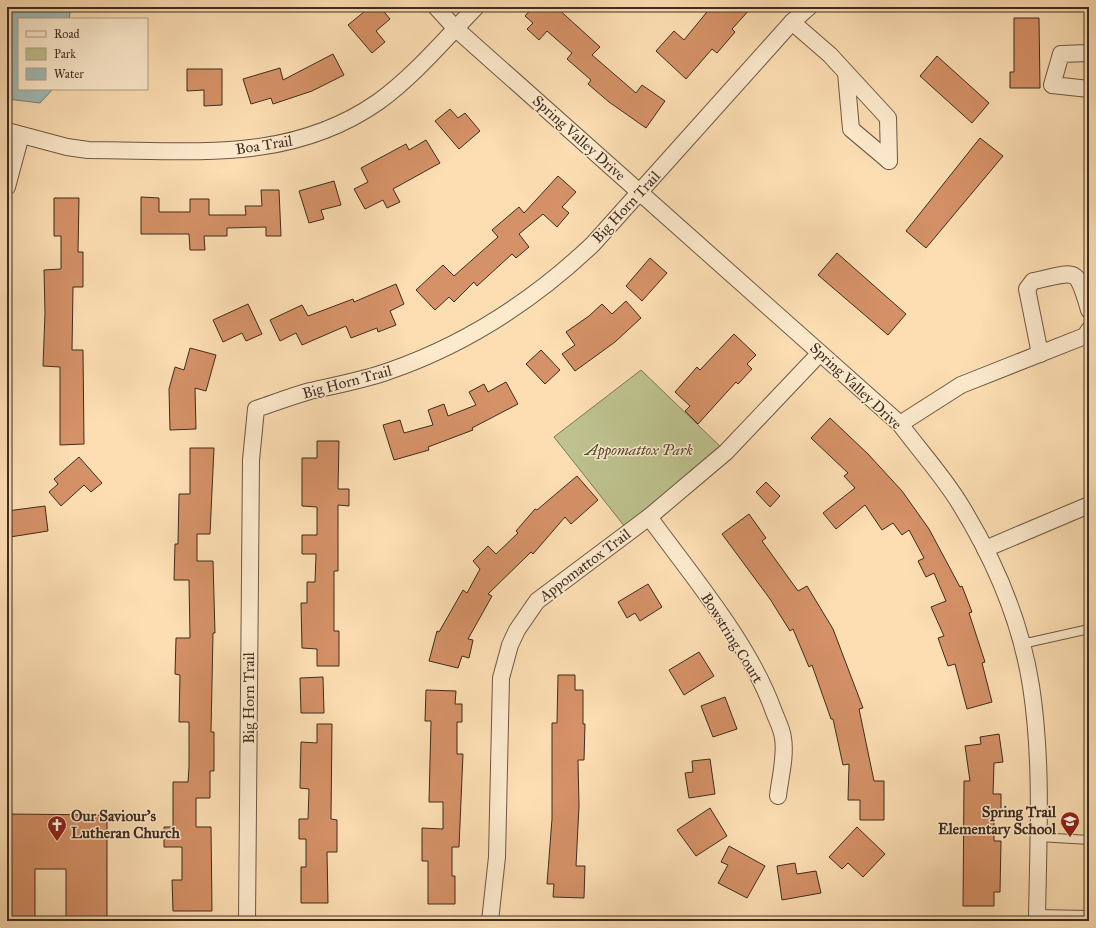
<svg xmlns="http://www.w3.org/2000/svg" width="1096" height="928" viewBox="0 0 1096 928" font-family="'IM FELL Great Primer',serif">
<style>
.green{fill:#bdc28e;stroke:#7e7757}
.water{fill:#a1bab5;stroke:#7a8179}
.building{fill:#d59167;stroke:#3f2c20}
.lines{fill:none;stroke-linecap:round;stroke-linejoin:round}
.lane-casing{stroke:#6e5844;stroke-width:10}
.street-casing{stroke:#6e5844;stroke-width:18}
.lane{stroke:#fdeacd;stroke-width:8}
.street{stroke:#fdeacd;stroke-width:16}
.labels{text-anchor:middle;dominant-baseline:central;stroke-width:3;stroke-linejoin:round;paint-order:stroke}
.street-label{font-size:15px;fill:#3f2c20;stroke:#fdeacd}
.park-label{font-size:15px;font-style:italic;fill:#584a36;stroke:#fdeacd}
.poi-label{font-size:15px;font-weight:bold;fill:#3f2c20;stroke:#fdeacd;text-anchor:end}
</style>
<rect width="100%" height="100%" fill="#fcdeb2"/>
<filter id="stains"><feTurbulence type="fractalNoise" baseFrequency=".005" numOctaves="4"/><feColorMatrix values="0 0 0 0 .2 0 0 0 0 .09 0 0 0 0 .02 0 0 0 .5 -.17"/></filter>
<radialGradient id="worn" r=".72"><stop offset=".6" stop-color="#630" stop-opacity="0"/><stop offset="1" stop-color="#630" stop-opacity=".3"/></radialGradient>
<polygon class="green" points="641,370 726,452 629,532 554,437"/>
<polygon class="water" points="7,7 71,7 69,19 19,19 19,89 53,89 40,103 7,99"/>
<g class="building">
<polygon points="370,7 380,7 390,19 376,31 385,42 372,53 348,25"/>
<polygon points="533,7 556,7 600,47 592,55 636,93 642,85 665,101 646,128 609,102 588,84 591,80 567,59 572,53 547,31 539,40 527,29 533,23 525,16"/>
<polygon points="711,7 752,7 732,29 735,32 717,53 712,49 686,79 656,51 674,31 684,40"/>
<polygon points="1014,18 1039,18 1040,88 1010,88 1010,72 1014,72"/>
<polygon points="333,54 344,75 312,91 273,104 271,98 251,104 243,79 280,68 283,80"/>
<polygon points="937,56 989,103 972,123 920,76"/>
<polygon points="187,69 222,69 222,105 204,106 204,90 187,91"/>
<polygon points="450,109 458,118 465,113 480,131 459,149 435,121"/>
<polygon points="980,138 1003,156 926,248 906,231"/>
<polygon points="426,140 440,163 393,189 400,202 387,208 383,200 365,209 354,189 368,182 361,168 406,144 409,150"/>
<polygon points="558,176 576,192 562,207 569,213 557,227 543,214 519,234 529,247 516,258 512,254 477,286 474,282 454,302 449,297 435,310 416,290 443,265 454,276 498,237 492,230 519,207 524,213"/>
<polygon points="334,181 341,205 321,210 324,219 309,223 299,191"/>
<polygon points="261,190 279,190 281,236 266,236 266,227 227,228 227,236 204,236 205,250 190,250 189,234 141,234 141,197 159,198 159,212 190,212 190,199 209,199 209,215 246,215 245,206 262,206"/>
<polygon points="54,198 79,198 78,252 83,252 83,287 73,287 72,350 83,350 84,444 60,445 60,367 43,366 45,313 44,270 61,269 61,236 54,236"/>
<polygon points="837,253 906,314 888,335 818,275"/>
<polygon points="650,258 667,273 642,301 626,286"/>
<polygon points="396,284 404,304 390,311 396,325 378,332 377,328 351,338 346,326 302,345 296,333 280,341 270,320 302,305 308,316 353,299 354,302"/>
<polygon points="626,301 641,318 615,342 575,371 562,354 575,345 566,332 589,316 602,304 612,314"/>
<polygon points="248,304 262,334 246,341 242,333 223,342 213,320"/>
<polygon points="734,334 756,355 747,364 752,369 738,384 736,382 698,424 685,411 690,406 675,392 697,367 700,370"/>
<polygon points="190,348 216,355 206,391 195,388 196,429 170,430 169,389 175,367 184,370"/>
<polygon points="541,350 560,370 545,384 526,364"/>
<polygon points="506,382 518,404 472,428 473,430 428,447 429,450 394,460 383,425 400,420 404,433 433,425 428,410 444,404 448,416 476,405 469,392 484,384 488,392"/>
<polygon points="830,418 868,454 902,491 929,529 960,587 962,586 972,612 969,613 985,662 982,663 992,702 967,709 955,664 948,666 938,638 944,636 931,607 946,601 934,573 926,577 918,561 924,558 909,530 902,535 893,523 882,530 865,505 836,529 823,513 855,488 844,476 848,473 811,438"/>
<polygon points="317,441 339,441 338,489 349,489 349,506 338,505 338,571 334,571 334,631 339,631 339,666 317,666 317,649 302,648 301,603 307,603 307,582 315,582 316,554 302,554 302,535 317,535 317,507 302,506 302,458 317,458"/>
<polygon points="190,448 214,448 210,534 197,534 197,561 213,561 215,633 213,633 211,732 214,732 214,771 210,771 210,798 196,798 196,827 211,827 212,911 173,911 172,880 182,880 182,847 164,847 164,827 173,827 173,782 188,782 189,767 189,722 179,722 180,675 175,674 176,638 190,638 189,580 174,580 175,544 178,544 179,494 190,494"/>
<polygon points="79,457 102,483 91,492 84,485 61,506 49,492 58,484 54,479"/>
<polygon points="577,476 598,500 571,524 565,517 533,554 531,552 488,594 492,596 468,639 473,640 469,658 462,656 458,668 429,661 437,631 439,632 463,590 467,593 480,569 473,561 488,546 496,554 518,533 516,531 535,509 537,510"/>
<polygon points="766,482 780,496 770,507 756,492"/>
<polygon points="45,506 48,531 10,537 7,511"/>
<polygon points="749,514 766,538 762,541 798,591 807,586 833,629 863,708 859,709 874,781 884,781 884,820 860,820 860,800 848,800 849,764 843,765 833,719 831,719 812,665 809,667 793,629 790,631 770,599 722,534"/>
<polygon points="648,584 662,607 640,621 635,613 627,618 618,602"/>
<polygon points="699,652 714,676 684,695 669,670"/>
<polygon points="558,675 575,675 575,690 583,690 583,724 585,724 584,760 578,760 579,806 576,866 585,866 584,898 553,897 554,884 547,884 552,819 552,723 557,723"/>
<polygon points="323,677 324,713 301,713 300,678"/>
<polygon points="426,690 456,691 455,704 462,704 462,722 457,722 457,754 463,754 459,847 452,847 452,876 455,876 455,904 428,904 428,861 422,861 422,828 443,829 443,802 429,802 431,721 425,721"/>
<polygon points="725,697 737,729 713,737 701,706"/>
<polygon points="317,724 332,724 331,819 337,820 337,852 327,852 328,903 301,903 301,867 306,867 306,839 299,839 299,819 308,819 309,789 300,788 301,742 317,743"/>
<polygon points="999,734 1003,762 994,763 993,794 1001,794 1001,813 994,813 994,841 1001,841 1000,892 994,892 994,906 963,906 964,781 970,781 965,746 981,744 980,737"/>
<polygon points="710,759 715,794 689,798 685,773 693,772 692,761"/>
<polygon points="710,808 727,836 696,856 677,830"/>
<polygon points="7,814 107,815 107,921 66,921 66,869 35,869 35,921 7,921"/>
<polygon points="857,827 885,854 863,877 848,863 842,869 829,857"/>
<polygon points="729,846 765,866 747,898 718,883 728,865 721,862"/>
<polygon points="795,863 797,874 816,871 821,893 782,900 777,866"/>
</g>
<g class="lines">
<g class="lane-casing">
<g id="lane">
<polyline points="1022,644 1089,629"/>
<polyline points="1038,837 1089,840"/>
<polyline points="1037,914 1089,915"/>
</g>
</g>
<g class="street-casing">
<g id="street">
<path d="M436 7 455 28 900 424C920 451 943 476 960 504 994 559 1021 622 1031 686 1043 763 1038 843 1037 921"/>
<polyline points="792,22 830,55 888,118 889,161"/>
<polyline points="1089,53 1061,54 1052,85 1089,89"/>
<polyline points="846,73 851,129 889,161"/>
<path d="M7 131 67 147 88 150C191 150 289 164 378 102 414 76 445 39 476 7"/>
<polyline points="7,187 21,135"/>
<path d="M1040 354 1027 289 1033 281C1077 272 1076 265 1089 310"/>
<polyline points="900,424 961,385 1085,336 1089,330"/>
<path d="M649 517C692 576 750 644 774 712 777 720 782 729 783 738 786 756 780 778 778 796"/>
<polyline points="985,549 1089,505"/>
<path d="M247 921 251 460 256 409C274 403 292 396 310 391 337 385 364 380 389 371 467 344 534 300 593 244L792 22 809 7"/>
<polyline points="490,921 497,857 501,678 510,645 517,630 537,601 649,517 726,452 820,353"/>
</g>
</g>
<use href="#lane" class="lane"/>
<use href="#street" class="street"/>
</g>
<defs>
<g id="school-pin" transform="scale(1)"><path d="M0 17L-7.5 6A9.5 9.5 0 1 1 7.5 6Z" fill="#8f2418" stroke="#fdeacd"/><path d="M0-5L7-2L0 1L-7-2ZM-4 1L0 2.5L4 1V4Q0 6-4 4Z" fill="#fff"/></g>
<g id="church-pin" transform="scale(1)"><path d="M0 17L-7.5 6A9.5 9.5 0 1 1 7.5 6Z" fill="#8f2418" stroke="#fdeacd"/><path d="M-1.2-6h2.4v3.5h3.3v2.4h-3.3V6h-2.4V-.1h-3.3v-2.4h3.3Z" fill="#fff"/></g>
</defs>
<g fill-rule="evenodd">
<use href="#school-pin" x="1070" y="821"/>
<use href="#church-pin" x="57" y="825"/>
</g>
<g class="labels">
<g class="street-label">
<text transform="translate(579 138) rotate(42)">Spring Valley Drive</text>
<text transform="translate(264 145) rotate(-9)">Boa Trail</text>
<text transform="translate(626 207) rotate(-47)">Big Horn Trail</text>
<text transform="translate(347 382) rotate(-15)">Big Horn Trail</text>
<text transform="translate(856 386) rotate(43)">Spring Valley Drive</text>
<text transform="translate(585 565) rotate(-37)">Appomattox Trail</text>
<text transform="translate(732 638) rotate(58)">Bowstring Court</text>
<text transform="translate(249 698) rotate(-90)">Big Horn Trail</text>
</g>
<g class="park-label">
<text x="639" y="450">Appomattox Park</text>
</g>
<g class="poi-label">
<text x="1056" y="812">Spring Trail<tspan x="1056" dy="17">Elementary School</tspan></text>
<text x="71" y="816" text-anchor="start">Our Saviour's<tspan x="71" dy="17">Lutheran Church</tspan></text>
</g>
</g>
<rect width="1096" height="928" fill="none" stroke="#fcdeb2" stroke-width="24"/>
<rect x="8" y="8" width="1080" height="912" fill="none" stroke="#3f2c20" stroke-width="2"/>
<rect x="12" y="12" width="1072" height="904" fill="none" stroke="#3f2c20"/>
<rect x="18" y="18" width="130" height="72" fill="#fdeacd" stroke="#b19e88"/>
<rect x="26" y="31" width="20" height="6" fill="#fdeacd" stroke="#b19e88"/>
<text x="54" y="38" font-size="12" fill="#3f2c20">Road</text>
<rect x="26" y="48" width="20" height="12" fill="#bdc28e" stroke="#b19e88"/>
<text x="54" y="58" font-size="12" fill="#3f2c20">Park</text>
<rect x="26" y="68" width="20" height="12" fill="#a1bab5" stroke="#b19e88"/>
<text x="54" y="78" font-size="12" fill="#3f2c20">Water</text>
<rect width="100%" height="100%" filter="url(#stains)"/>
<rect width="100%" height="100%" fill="url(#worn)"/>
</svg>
